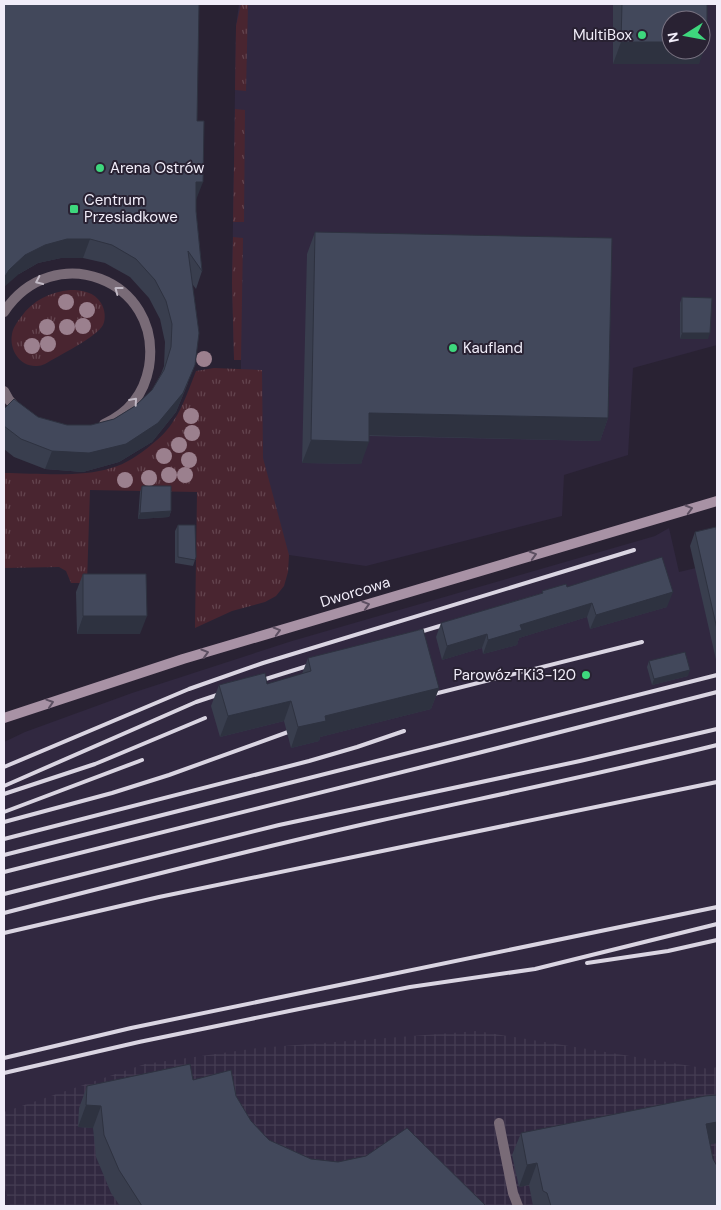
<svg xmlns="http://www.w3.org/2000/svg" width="721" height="1210" viewBox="0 0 721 1210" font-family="'DM Sans',sans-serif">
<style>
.built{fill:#312840;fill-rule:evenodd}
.industrial{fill:url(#industrial-grid)}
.grass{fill:url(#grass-tufts)}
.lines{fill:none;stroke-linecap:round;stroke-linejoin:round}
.lane{stroke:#796b77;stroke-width:10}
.secondary{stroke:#a892a5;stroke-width:10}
.rail{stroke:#dad5e2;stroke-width:4}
.tree{fill:#9b808e}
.wall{fill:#393e4e}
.shaded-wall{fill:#2e3240}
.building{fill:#42485b;stroke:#2e3240}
.oneway{stroke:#c1b9c5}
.oneway2{stroke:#5c4f61}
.poi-dot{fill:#3ed77d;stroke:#292233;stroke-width:2}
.labels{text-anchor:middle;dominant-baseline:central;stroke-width:4;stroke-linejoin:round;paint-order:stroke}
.poi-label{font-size:15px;fill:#f1edf9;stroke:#292233;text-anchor:start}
.street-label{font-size:15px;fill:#f1edf9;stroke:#292233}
</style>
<defs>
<pattern id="industrial-grid" width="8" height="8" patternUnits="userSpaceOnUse" patternTransform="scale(1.25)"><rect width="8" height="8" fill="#312840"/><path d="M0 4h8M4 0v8" fill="none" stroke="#453d53"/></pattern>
<pattern id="grass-tufts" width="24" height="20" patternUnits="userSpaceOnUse" patternTransform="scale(1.25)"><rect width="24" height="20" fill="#492530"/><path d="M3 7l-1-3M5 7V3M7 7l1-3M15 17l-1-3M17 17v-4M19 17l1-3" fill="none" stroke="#64454f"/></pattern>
</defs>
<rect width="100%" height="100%" fill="#292233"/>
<g class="built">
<path d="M239 4H717V345L633 368 628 455 564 475 562 516 366 566 289 555 276 547 241 369V360H234L232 283 233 222 236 26ZM671 20H701V50H671Z"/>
<polygon points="669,528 679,572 717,563 717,1206 4,1206 4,742 25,732 132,693 292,641 655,536"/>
</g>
<polygon class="industrial" points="477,1031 709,1069 717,1067 717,1206 10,1206 4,1185 4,1112 145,1064 258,1048"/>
<g class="grass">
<polygon points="241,4 248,4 246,91 235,90 236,26"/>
<polygon points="235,109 245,110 244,222 233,222"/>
<polygon points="233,237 243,238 241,360 234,360 232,283"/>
<path d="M70 290C83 290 94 292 101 303 105 309 106 319 103 325 97 337 58 356 45 364 42 365 40 366 37 366 20 367 9 350 12 334 13 328 17 322 21 317 33 300 50 292 70 290Z"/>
<path d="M214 368 262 370 263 458 289 555 288 572 284 586 276 596 265 602 232 611 195 628 197 492 90 490 87 583H71L66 571 59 567 4 568V473C35 473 81 478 111 468 126 464 139 455 151 445 160 438 168 430 174 420 183 407 190 386 196 371Z"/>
</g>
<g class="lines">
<g class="lane">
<path d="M4 312C53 238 163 279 149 367 144 394 129 413 104 424"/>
<polyline points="4,391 9,400 20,412"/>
<polyline points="499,1123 513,1193 518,1206"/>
</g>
<polyline class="secondary" points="4,718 183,659 717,501"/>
<g class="rail">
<polyline points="410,635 453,622"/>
<polyline points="253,683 317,663"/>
<polyline points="422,697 642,642"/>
<polyline points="4,767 189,689 263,663 634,550"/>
<polyline points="4,786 196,702 229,691"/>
<polyline points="4,794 95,764 205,718"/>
<polyline points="4,812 142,760"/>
<polyline points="4,822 112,793 169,775 299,728"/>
<polyline points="4,839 309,761 357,747 404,731"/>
<polyline points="4,855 717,675"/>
<polyline points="4,872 478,753 717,692"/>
<polyline points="4,894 279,825 580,761 717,729"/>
<path d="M4 913C128 881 253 849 378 821 491 796 605 773 717 745"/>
<polyline points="4,933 159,897 717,782"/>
<polyline points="587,963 668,951 717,940"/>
<polyline points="4,1058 131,1028 717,907"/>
<polyline points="4,1073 139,1042 299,1009 410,987 535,969 717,924"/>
</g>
</g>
<g class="tree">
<circle cx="66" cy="302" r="8"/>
<circle cx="87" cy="310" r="8"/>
<circle cx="83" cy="326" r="8"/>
<circle cx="47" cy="327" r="8"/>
<circle cx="67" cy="327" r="8"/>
<circle cx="48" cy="344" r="8"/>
<circle cx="32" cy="346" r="8"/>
<circle cx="204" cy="359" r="8"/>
<circle cx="191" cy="416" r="8"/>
<circle cx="192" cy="433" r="8"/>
<circle cx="179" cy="445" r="8"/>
<circle cx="164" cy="456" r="8"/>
<circle cx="189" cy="460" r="8"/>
<circle cx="169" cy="475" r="8"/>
<circle cx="185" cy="475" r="8"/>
<circle cx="149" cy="478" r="8"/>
<circle cx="125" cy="480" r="8"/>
</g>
<g class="wall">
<polygon points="4,4 196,200 196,211 202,271 196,289 193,285 188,383 176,412 152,442 119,462 83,472 45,469 14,457 4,449 4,409 38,417 67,425 91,425 114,419 135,406 152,390 161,374 164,366 165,342 160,319 149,298 130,277 105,263 83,258 61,258 38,263 19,274"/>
<polygon points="613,4 707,4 699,64 613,64"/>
<polygon points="315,232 608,418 600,441 369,436 361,464 302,463 307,254"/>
<polygon points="682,297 708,339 680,339 680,303"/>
<polygon points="142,486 171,511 169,517 138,519 140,492"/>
<polygon points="178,525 196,557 193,566 175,563 175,531"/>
<polygon points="695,532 717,534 717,664 690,546"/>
<polygon points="83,574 140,634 77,634 76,592"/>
<polygon points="567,587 667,607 590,629 587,617 519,638 517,645 483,654 482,648 442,660 436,637 441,623 542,593 542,591"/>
<polygon points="308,658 439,688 431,709 320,737 319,741 291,748 284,721 220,737 211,706 219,685 267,684 302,674"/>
<polygon points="649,661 688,676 652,685 647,667"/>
<polygon points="193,1080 236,1096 251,1121 269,1140 311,1159 486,1206 120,1206 111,1193 96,1157 93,1128 78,1127 79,1108 87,1086"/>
<polygon points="521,1133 717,1143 710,1144 713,1159 717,1206 533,1206 529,1185 519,1187 512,1155"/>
</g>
<g class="shaded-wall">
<polygon points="621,42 671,42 671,50 701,50 701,42 707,42 699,64 613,64"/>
<polygon points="196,182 203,182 196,200"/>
<polygon points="67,239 90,239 83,258 61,258 38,263 19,274 4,287 4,278 9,270 25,255 45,245"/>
<polygon points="682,333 710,333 708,339 680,339"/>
<polygon points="195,365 176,412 152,442 119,462 83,472 45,469 52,451 158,423"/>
<polygon points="369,413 608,418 600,441 361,435"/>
<polygon points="311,440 369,442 361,464 302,463"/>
<polygon points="171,511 169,517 138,519 140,513"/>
<polygon points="673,592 667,607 590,629 596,615"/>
<polygon points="592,603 587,617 519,638 517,645 483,654 488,640 520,625"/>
<polygon points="83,616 147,616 140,634 77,634"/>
<polygon points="487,634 482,648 442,660 447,646"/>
<polygon points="690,670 688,676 652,685 654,679"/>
<polygon points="439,688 431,709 320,737 319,741 291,748 298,727 325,716"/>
<polygon points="291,701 284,721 220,737 228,716"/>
<polygon points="86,1105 101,1106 93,1128 78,1127"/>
<polygon points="717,1122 717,1143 698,1146 706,1124"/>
<polygon points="537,1163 529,1185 519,1187 527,1165"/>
</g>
<g class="building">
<polygon points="4,4 199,4 197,121 204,121 203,182 196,182 196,211 202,271 188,251 199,333 195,365 183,393 158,423 126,444 89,453 52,451 21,439 4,426 4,409 14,399 38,417 67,425 91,425 114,419 135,406 152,390 164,370 171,347 172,324 166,301 155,280 136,259 112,245 90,239 67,239 45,245 25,255 9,270 4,278"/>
<polygon points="622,4 707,4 707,42 701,42 701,20 671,20 671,42 621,42"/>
<polygon points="315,232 612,238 608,418 369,413 369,442 311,440"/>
<polygon points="682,297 712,298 710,333 682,333"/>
<polygon points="142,486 171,486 171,511 140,513"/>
<polygon points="178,525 195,525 196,557 195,560 178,557"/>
<polygon points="716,527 717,534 717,629 695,532"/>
<polygon points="662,557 673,592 596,615 592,603 520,625 522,630 488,640 487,634 447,646 441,623 543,593 542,591 566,584 567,587"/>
<polygon points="83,574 146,574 147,616 83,616"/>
<polygon points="423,629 439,688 325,716 326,721 298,727 291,701 228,716 219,685 265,673 267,684 311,671 308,658"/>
<polygon points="685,652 690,670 654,679 649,661"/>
<polygon points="190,1064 193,1080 231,1070 236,1096 251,1121 269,1140 311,1159 338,1162 366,1156 407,1128 486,1206 142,1206 119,1170 104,1135 101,1106 86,1105 87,1086"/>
<polygon points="717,1095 717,1122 706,1124 713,1159 717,1166 717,1206 551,1206 547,1193 543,1191 537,1163 527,1165 521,1133 705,1096"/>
</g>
<defs><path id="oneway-chevron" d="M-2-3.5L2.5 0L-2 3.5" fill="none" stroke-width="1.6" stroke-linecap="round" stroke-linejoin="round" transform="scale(1.25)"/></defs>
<g class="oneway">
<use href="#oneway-chevron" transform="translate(39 281) rotate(155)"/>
<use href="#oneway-chevron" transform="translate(118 290) rotate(-143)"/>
<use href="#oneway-chevron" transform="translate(134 401) rotate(-49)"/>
</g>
<g class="oneway2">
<use href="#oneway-chevron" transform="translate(689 509) rotate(-16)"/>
<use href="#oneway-chevron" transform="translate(533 555) rotate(-16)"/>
<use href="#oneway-chevron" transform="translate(366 605) rotate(-17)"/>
<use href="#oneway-chevron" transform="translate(277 631) rotate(-16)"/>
<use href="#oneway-chevron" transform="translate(205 653) rotate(-17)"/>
<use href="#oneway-chevron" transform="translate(50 703) rotate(-18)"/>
</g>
<g class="poi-dot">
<circle cx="642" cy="35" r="5"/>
<circle cx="100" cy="168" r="5"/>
<rect x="69" y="204" width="10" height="10" rx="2.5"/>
<circle cx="453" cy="348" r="5"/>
<circle cx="586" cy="675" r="5"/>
</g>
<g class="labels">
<g class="poi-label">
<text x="632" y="35" text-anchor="end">MultiBox</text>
<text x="110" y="168">Arena Ostrów</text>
<text x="84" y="200">Centrum<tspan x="84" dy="17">Przesiadkowe</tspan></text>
<text x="463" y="348">Kaufland</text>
<text x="576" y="675" text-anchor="end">Parowóz TKi3-120</text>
</g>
<g class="street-label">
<text transform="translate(355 592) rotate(-17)">Dworcowa</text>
</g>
</g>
<rect width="721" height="1210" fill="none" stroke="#f1edf9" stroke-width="10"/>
<g transform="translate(686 35) rotate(259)"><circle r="24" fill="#292233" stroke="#797382"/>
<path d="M0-4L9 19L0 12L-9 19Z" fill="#3ed77d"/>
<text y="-8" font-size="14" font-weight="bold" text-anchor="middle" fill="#f1edf9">N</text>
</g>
</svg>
